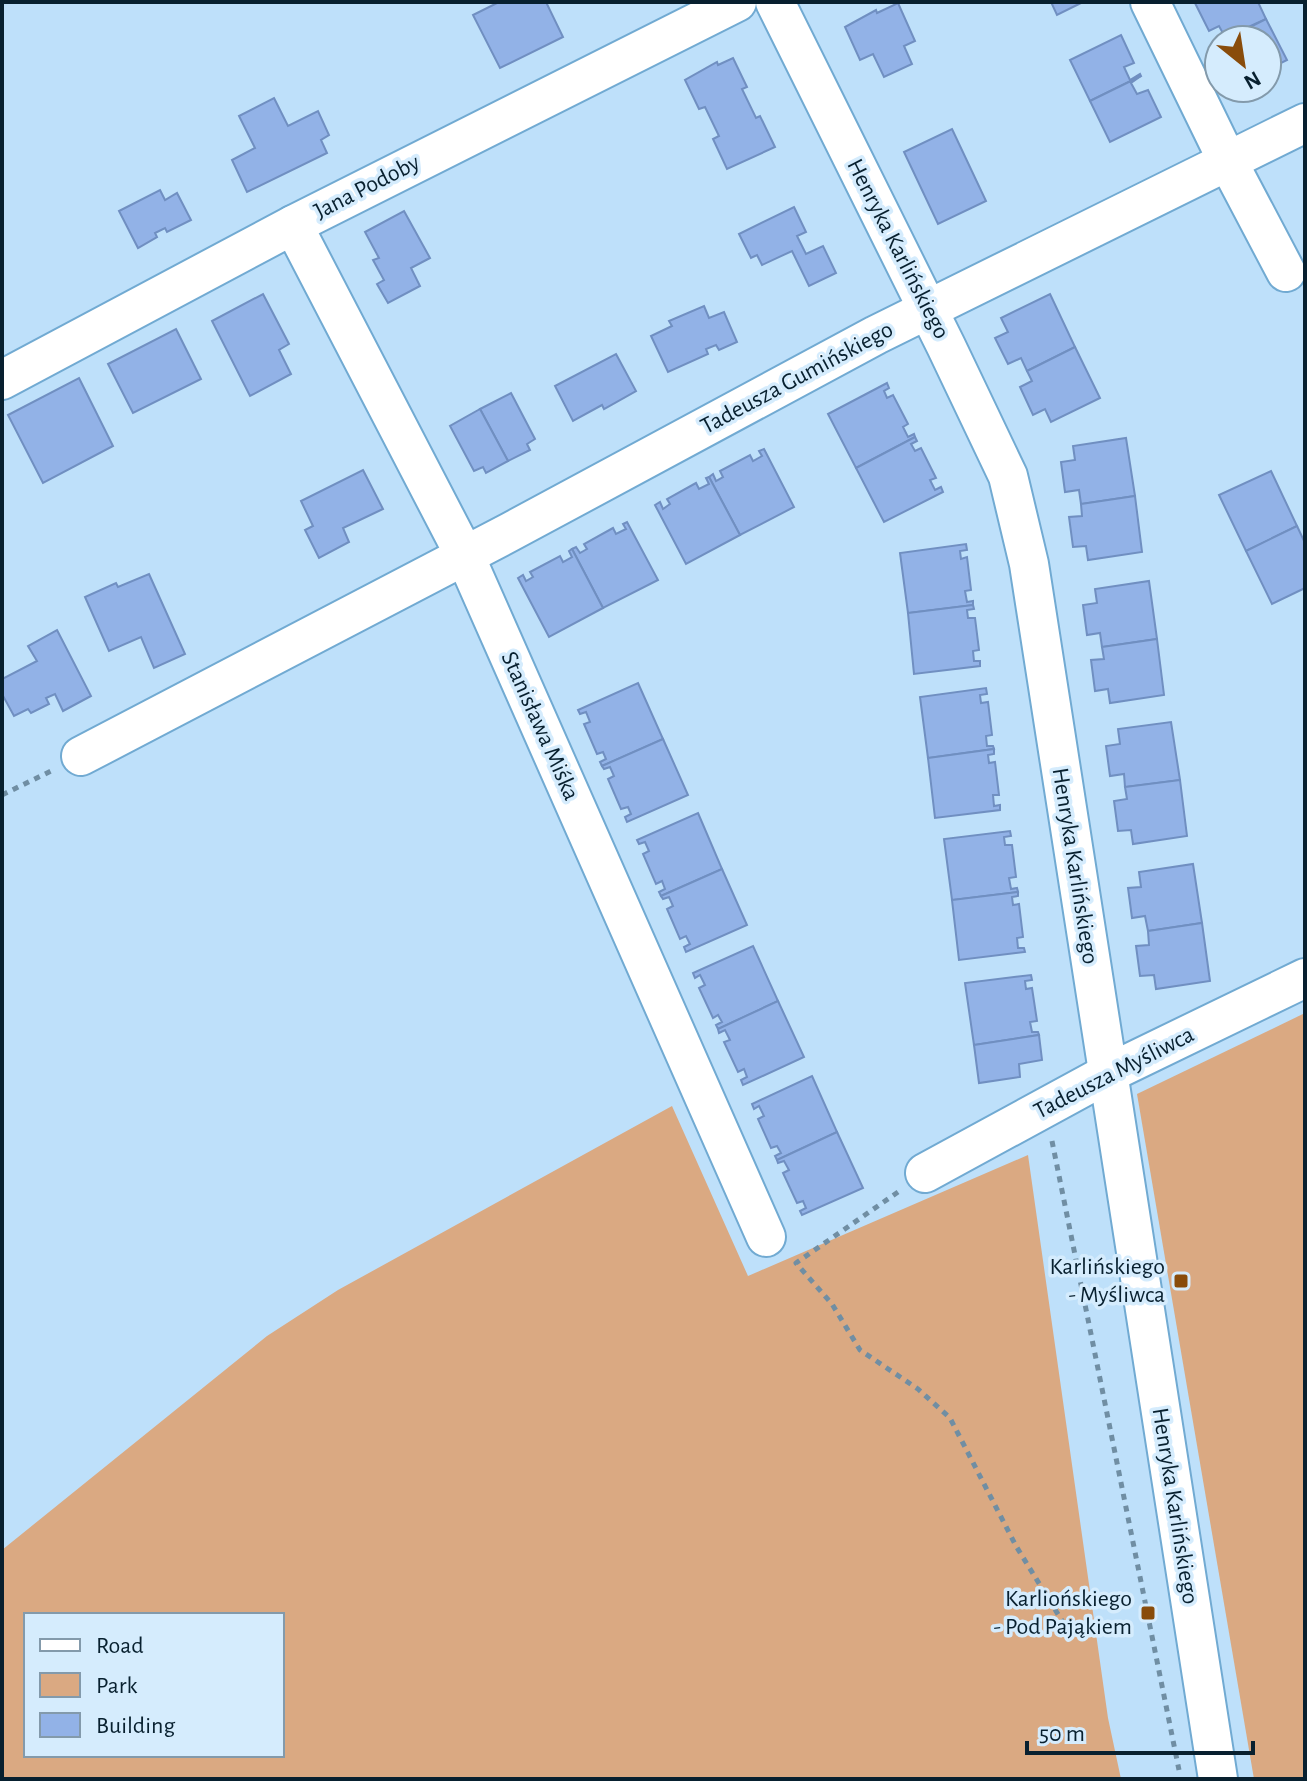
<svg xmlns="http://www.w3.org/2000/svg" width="1307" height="1781" viewBox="0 0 1307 1781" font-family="'Alegreya Sans',sans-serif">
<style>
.green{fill:#daa982;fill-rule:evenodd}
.building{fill:#92b2e7;stroke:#708fc1;stroke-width:2}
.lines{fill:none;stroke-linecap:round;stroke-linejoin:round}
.minor-casing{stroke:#71aad2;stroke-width:42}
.path{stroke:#708ea3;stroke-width:5;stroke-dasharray:6 6;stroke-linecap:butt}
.minor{stroke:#fff;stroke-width:38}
.poi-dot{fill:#894c0b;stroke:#d5ecfd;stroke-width:3}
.labels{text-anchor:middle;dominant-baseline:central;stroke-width:7;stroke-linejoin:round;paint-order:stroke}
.street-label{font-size:24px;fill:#08202f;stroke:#d5ecfd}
.poi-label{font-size:24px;fill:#08202f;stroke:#d5ecfd;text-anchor:end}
</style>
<rect width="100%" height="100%" fill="#bee0fa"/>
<g class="green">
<polygon points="1305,1013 1305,1779 1254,1779 1137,1094"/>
<path d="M672 1106 748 1276 1028 1155 1108 1718 1121 1779H2V1550L267 1336 338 1290ZM26 1615H282V1755H26Z"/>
</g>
<g class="building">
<polygon points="499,2 546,2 563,37 500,68 473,15"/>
<polygon points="1051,2 1083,2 1057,15"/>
<polygon points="1198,2 1258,2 1266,19 1220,40 1225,37 1219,26 1209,31 1195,3"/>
<polygon points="898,3 915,41 904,46 912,64 884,77 873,54 860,60 845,27 876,10 877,13"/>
<polygon points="1266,19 1287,60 1267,70 1267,40 1224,40"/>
<polygon points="1121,35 1134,63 1124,67 1130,80 1140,74 1141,76 1090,101 1070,60"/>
<polygon points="733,58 747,87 742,89 756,118 760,116 775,147 727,169 713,139 719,136 705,107 699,109 685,80 717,62 718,65"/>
<polygon points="1141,76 1131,83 1137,94 1148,90 1161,117 1110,142 1090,101"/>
<polygon points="274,98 288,126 318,111 329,135 321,140 327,153 247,192 232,160 255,148 239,116"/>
<polygon points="952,129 986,201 938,224 904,152"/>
<polygon points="160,190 165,200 177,193 191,220 167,232 165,228 155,233 157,237 138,248 119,211"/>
<polygon points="794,207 806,232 797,236 806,254 823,246 836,273 809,286 792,251 762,265 757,255 751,258 739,234"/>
<polygon points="404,211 430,258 411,268 420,286 388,303 377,284 384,280 373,260 379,258 365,232"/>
<polygon points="263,294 289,344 279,350 291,374 250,396 212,321"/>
<polygon points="1050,294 1075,347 1027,371 1021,358 1008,364 995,338 1008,332 1001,318"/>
<polygon points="704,306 709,318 724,312 737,342 719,350 716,345 706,349 708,354 668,372 651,336 672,326 669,321"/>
<polygon points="176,329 201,379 133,413 108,364"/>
<polygon points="1075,347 1100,398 1051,422 1045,409 1033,415 1020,387 1032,381 1027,371"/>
<polygon points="616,354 636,391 604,409 602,405 573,421 555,386"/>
<polygon points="79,378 113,446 43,483 8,415"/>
<polygon points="887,383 889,388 884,391 887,398 893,395 908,424 903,427 908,437 914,434 915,437 856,468 828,414"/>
<polygon points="511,393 535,439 527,444 530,450 508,461 480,409"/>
<polygon points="480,409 508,461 486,473 483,467 474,471 450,426"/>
<polygon points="915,437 917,441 911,444 915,451 921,448 936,478 930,480 935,490 941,487 943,492 884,522 856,468"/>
<polygon points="1126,438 1135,496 1081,504 1079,490 1065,492 1061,462 1075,460 1073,446"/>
<polygon points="764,449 794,507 740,535 709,477 713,474 716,481 723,477 720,471 750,455 753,461 762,456 759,451"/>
<polygon points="363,470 383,509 343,528 349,542 319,558 305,530 313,526 301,501"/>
<polygon points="1271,471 1297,526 1246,551 1219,495"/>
<polygon points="709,477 740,535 686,564 655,505 660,502 663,509 670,504 667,499 696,483 699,489 709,484 706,478"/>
<polygon points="1135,496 1142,552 1088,560 1086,546 1073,547 1069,517 1082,516 1081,504"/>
<polygon points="627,522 658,580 603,608 572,549 576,547 580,553 587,549 584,544 613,528 616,534 626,529 623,524"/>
<polygon points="1297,526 1305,543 1305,588 1272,604 1246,551"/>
<polygon points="966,544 967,550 960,551 961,559 967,557 971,590 965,591 967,602 973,601 973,605 908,613 900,553"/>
<polygon points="572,549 603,608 549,637 518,578 523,575 526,581 533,577 530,572 560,556 563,562 572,557 569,551"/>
<polygon points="149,574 185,654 154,668 141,637 109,651 85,597 116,583 118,587"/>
<polygon points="1149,581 1157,639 1102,647 1100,633 1087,635 1083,605 1097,603 1095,589"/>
<polygon points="973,605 974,609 967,610 968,618 975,618 979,650 973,651 974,661 980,661 980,666 914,674 908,613"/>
<polygon points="57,630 91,696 63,711 55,694 46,698 49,704 31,713 28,709 14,716 2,694 2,679 37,661 28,646"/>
<polygon points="1157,639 1164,695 1110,703 1108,689 1095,691 1091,660 1104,659 1102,647"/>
<polygon points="638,683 663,739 602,766 600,762 606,759 603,752 597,754 584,724 590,722 586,712 580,714 578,710"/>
<polygon points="986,688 987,694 980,695 981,703 988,702 992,735 986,736 987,746 993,746 994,749 928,758 920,697"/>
<polygon points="1171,722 1180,780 1125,787 1124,774 1110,776 1106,746 1120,744 1118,729"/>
<polygon points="663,739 688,795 627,822 625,817 631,814 628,807 621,809 608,779 614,776 610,767 604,769 602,766"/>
<polygon points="994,749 994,754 988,755 989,763 995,762 999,795 993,795 994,806 1000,805 1000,810 935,818 928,758"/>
<polygon points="1180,780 1187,836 1133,844 1131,830 1118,831 1114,801 1127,799 1125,787"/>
<polygon points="698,813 722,869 661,896 659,892 665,889 662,881 656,884 643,854 649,851 645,842 639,844 637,840"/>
<polygon points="1010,831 1011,836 1004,837 1005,845 1012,845 1016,877 1009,878 1011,889 1017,888 1018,892 952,900 944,839"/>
<polygon points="1193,864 1202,923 1148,931 1145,916 1132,918 1128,888 1141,887 1139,872"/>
<polygon points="722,869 747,925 686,952 684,947 690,944 686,936 680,939 667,909 673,906 669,897 663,899 661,896"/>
<polygon points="1018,892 1018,896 1012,897 1013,905 1019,904 1023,937 1017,938 1018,948 1024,948 1025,952 959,960 952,900"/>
<polygon points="1202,923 1210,981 1156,989 1154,975 1140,976 1136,946 1149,945 1148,931"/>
<polygon points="753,946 778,1001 718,1029 716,1025 722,1022 718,1015 713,1018 699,988 705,985 700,975 695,978 693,973"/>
<polygon points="1031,975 1032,980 1025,981 1026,989 1032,988 1037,1021 1030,1022 1032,1032 1038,1032 1039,1035 974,1045 965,983"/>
<polygon points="778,1001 804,1057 743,1085 741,1080 747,1077 744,1069 738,1072 724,1042 730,1040 725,1030 719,1033 718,1029"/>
<polygon points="1039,1035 1042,1060 1019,1064 1020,1077 979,1083 974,1045"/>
<polygon points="812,1076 837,1132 777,1160 775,1156 781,1153 777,1146 771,1148 758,1119 764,1116 759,1106 754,1109 752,1104"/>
<polygon points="837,1132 863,1188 802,1215 800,1211 806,1208 803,1201 797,1203 783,1173 789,1170 784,1161 778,1163 777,1160"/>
</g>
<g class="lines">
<g class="minor-casing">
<g id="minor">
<polyline points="775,2 946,346 1008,476 1029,564 1218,1779"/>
<polyline points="1150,2 1227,160 1286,272"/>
<polyline points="293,225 465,556 766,1237"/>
<polyline points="2,380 293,225 737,2"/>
<polyline points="81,756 510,532 876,335 1305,123"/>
<polyline points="925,1173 1107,1074 1305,978"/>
</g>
</g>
<g class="path">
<polyline points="2,795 51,771"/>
<polyline points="1052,1141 1179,1770"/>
<polyline points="898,1192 796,1263 832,1304 860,1350 918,1389 950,1418 1016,1546 1072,1637"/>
</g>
<use href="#minor" class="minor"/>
</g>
<g class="poi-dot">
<rect x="1173" y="1273" width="16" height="16" rx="4"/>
<rect x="1140" y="1605" width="16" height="16" rx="4"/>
</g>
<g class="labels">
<g class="street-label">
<text transform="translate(367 187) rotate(-27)">Jana Podoby</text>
<text transform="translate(898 249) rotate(63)">Henryka Karlińskiego</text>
<text transform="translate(797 378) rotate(-28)">Tadeusza Gumińskiego</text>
<text transform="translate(540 726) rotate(66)">Stanisława Miśka</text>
<text transform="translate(1075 866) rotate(81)">Henryka Karlińskiego</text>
<text transform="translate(1114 1073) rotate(-27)">Tadeusza Myśliwca</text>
<text transform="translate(1175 1506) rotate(81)">Henryka Karlińskiego</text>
</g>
<g class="poi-label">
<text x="1165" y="1267">Karlińskiego<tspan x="1165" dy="28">- Myśliwca</tspan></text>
<text x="1132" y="1599">Karliońskiego<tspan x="1132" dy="28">- Pod Pająkiem</tspan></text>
</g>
</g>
<rect width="1307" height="1781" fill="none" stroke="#08202f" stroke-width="8"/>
<rect x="24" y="1613" width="260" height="144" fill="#d5ecfd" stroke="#839aab" stroke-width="2"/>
<rect x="40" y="1639" width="40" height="12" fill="#ffffff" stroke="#839aab" stroke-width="2"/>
<text x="96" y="1653" font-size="24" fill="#08202f">Road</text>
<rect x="40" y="1673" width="40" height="24" fill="#daa982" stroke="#839aab" stroke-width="2"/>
<text x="96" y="1693" font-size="24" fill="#08202f">Park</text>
<rect x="40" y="1713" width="40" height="24" fill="#92b2e7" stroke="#839aab" stroke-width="2"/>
<text x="96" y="1733" font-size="24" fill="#08202f">Building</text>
<g transform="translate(1243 64) rotate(150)"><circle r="38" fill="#d5ecfd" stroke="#839aab" stroke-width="2"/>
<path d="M0-6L14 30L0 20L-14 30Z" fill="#894c0b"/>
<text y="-12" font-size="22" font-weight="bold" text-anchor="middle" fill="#08202f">N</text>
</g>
<path d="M1027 1741v12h226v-12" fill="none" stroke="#08202f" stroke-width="4"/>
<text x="1039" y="1741" font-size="24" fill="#08202f" stroke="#d5ecfd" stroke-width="6" paint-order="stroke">50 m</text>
</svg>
